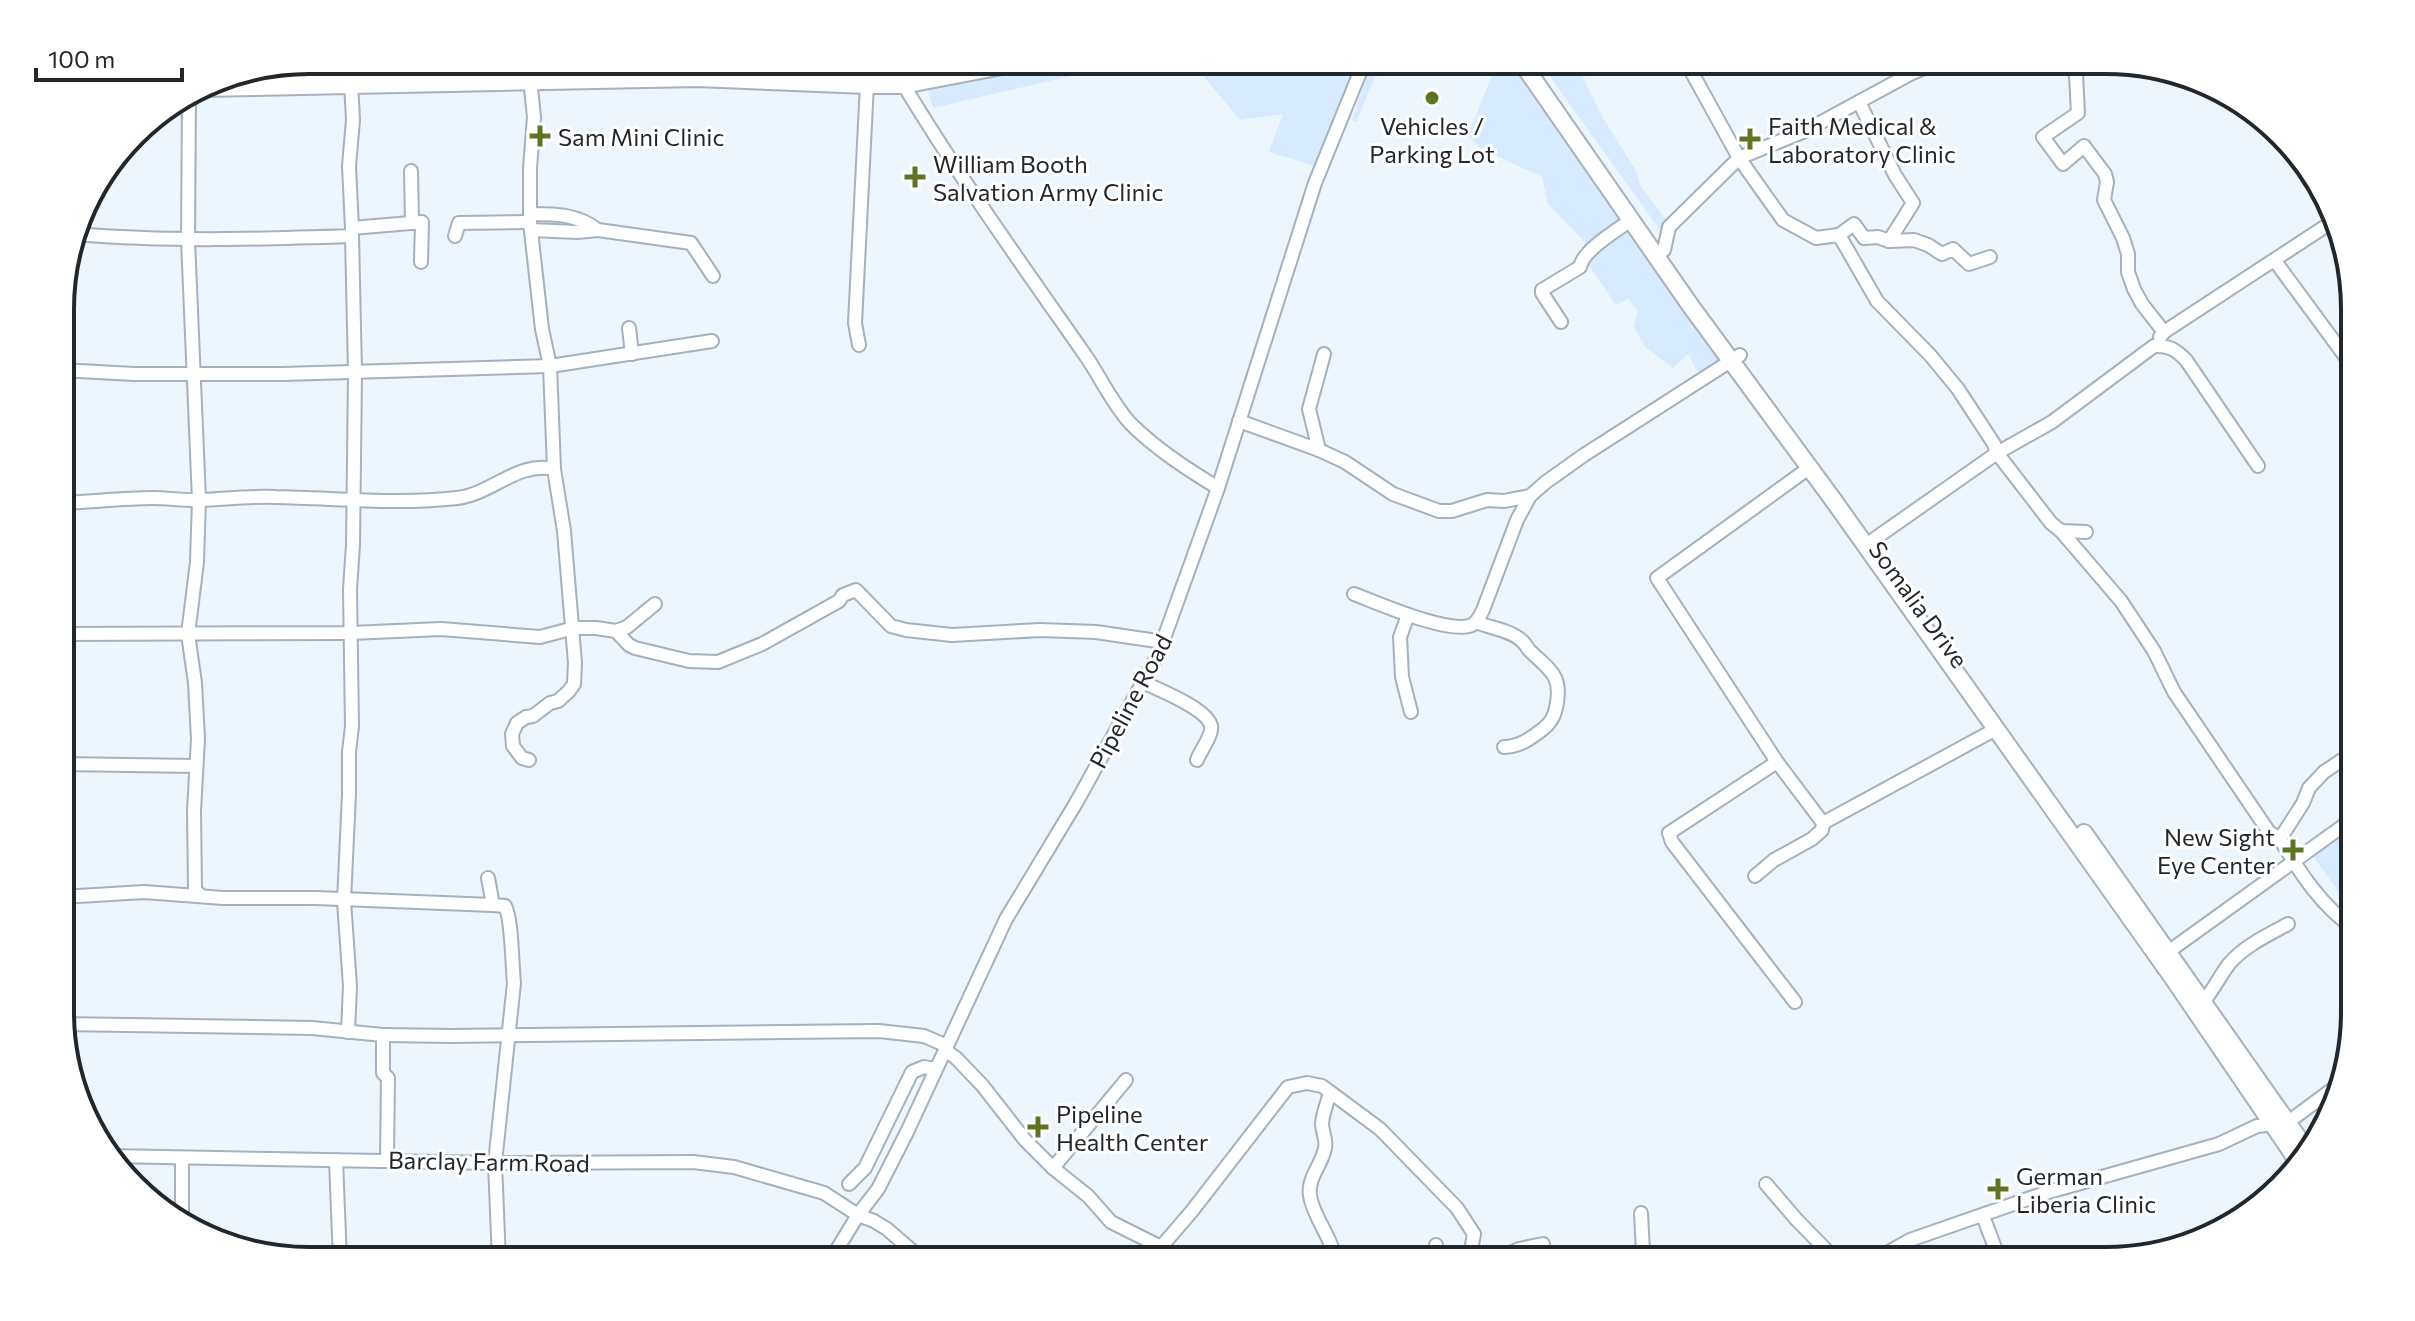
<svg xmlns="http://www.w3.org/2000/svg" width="2415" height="1321" viewBox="0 0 2415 1321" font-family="Commissioner,sans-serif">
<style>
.built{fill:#d8eafe}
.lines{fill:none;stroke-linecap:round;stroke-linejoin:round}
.minor-casing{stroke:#a5b1be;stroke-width:16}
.major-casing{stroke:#a5b1be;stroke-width:20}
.highway-casing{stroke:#a5b1be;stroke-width:22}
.minor{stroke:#fff;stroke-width:12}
.major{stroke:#fff;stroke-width:16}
.highway{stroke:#fff;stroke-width:18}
.poi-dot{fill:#5e7424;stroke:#fff;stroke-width:3}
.labels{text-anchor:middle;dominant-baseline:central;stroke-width:6;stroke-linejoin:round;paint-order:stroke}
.poi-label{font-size:24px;fill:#22272c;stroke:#fff;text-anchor:start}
.street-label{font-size:24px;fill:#22272c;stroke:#fff}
.rim{fill:none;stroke:#22272c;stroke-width:4}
</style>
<rect width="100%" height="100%" fill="#edf5fd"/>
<g class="built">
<polygon points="975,60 1139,60 933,108 928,90 909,72"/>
<polygon points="1190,60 1359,60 1318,167 1269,152 1283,114 1240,120"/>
<polygon points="1372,60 1382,60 1356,122 1352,120"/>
<polygon points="1485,60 1524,60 1728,353 1699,374 1688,354 1673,368 1646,348 1634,327 1638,311 1628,299 1616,305 1582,255 1585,242 1548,204 1542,177 1480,148 1468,135 1493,73 1481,64"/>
<polygon points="1538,60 1574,60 1603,118 1636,171 1640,185 1669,224 1660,230"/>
<polygon points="2342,836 2355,853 2355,865 2351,868 2355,873 2355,890 2347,896 2345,893 2341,895 2313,856"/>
</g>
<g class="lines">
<g class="minor-casing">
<g id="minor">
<path d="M892 60 894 69C952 167 1018 259 1083 352 1099 374 1111 402 1130 423 1156 449 1187 469 1218 488"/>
<path d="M1685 60 1739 158 1783 220 1816 238 1839 235 1877 301 1930 355 1958 389 1994 444 1997 453 2052 422 2154 346C2169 345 2176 350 2186 360L2258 466"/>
<polyline points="2068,60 2076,75 2078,113 2043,137 2063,164 2084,146 2105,174 2107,182 2104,200 2123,238 2128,254 2128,272 2134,289 2142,304 2164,332"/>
<polyline points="699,65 699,60"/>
<polyline points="351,83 353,120 349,166 352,228"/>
<polyline points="189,94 188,240 199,500 197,562 188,634 195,683 198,739 194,811 195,890 201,896"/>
<polyline points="1859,102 1895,175 1913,203 1889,241"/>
<polyline points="411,171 412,223"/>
<path d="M531 214C556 214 577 214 598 230L691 243 713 276"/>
<polyline points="531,230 577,232 598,230"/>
<path d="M76 234C168 242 260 239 352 236V228L422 222 421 262"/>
<polyline points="1839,235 1854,224 1864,238 1878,237 1889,241 1914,240 1928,245 1942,254 1953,249 1969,264 1990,257"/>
<polyline points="455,236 459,223 530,222"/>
<polyline points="1664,250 1669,227 1739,158 1805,131 1912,73 1943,60"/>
<polyline points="2275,261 2353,367"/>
<path d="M1561 322 1542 293V290L1580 267C1583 250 1616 231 1631 220"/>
<polyline points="629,328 632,354"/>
<polyline points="2160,337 2164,332 2332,222"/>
<polyline points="859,345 855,323 867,84"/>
<polyline points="61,370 134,374 283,374 550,366 712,341"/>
<polyline points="1239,421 1319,450 1345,462 1393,494 1439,511 1452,511 1487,500 1504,501 1530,496"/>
<polyline points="1319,450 1309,409 1324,354"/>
<polyline points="1809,468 1657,578 1777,762 1823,823 1996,729"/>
<path d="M61 503C91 502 122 498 153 498 169 498 185 501 201 500 226 499 250 496 275 497 336 498 397 505 457 498 492 494 517 461 554 469"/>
<polyline points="2061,531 2121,601 2154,651 2174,692 2269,832 2280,839"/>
<polyline points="1873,540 1997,453 2051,523 2061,531 2086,532"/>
<path d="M1354 594C1378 603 1450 635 1472 625 1478 622 1480 615 1483 610L1517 520 1530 496 1546 482 1584 455 1740 355"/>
<polyline points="1408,615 1400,637 1402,677 1411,712"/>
<path d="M1476 622C1490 628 1511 630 1522 641 1525 643 1527 648 1530 651 1551 671 1563 676 1556 708 1554 717 1551 723 1543 729 1531 738 1520 747 1504 747"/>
<polyline points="616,631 629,645 635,648 689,661 718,662 762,644 839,601 843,595 856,590 891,626 906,630 952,635 1040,630 1096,632 1164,642"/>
<polyline points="61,634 351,633 441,629 540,637 574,628 596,628 616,631 627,627 655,604"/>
<path d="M1143 682C1158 690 1207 708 1211 726 1213 735 1200 751 1197 760"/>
<path d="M2354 752 2324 772 2309 788 2303 803 2280 839C2300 873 2322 907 2355 929"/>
<polyline points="529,760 522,758 513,746 512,734 517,723 526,717 533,716 550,703 558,701 569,691 574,684 575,663 564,531 554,469 550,366 542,329 530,222 530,168 534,117 530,79"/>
<polyline points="1777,762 1669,833 1672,842 1795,1002"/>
<polyline points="62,764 195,766"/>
<polyline points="1755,876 1774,860 1812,839 1822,830 1823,823"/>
<path d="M488 878 493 905 505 906C512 918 512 965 514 983L495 1163 499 1261"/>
<polyline points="62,897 144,892 223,898 316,898 493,905"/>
<polyline points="2168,952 2354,818"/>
<path d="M2203 1002C2213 991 2219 977 2229 964 2244 946 2268 935 2288 924"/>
<polyline points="62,1024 312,1028 383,1035 383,1073 388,1078 387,1160"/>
<polyline points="348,1032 350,986 344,901 349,794 349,752 352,726 350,589 353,545 355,373 352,236"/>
<polyline points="383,1035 451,1036 879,1031 924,1036 947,1046"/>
<polyline points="945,1050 956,1058 982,1085 1025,1140 1053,1168 1088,1196 1111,1222 1161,1247 1192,1211 1288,1087 1307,1083 1322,1086 1380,1129 1457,1208 1474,1234 1469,1261"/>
<path d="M1330 1093C1327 1103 1323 1113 1322 1123 1322 1132 1327 1140 1325 1148 1322 1165 1307 1178 1310 1196 1314 1219 1332 1237 1336 1261"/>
<polyline points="109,1156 495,1163 693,1162 734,1167 824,1193 858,1215 874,1221 887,1229 924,1261"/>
<polyline points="336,1160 340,1261"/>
<polyline points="1053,1168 1126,1080"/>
<polyline points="849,1184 865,1168 912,1072 924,1067 935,1069"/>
<polyline points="1766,1184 1796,1219 1837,1261"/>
<polyline points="1983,1216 2000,1261"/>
<polyline points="182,1221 182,1158"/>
<polyline points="1436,1245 1438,1261"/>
<polyline points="1161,1247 1180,1261"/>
<polyline points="830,1261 858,1215 878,1189 907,1132 1006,919 1076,803 1158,655 1218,488 1315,183 1365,60"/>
<polyline points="1494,1261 1519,1249 1543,1244"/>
<polyline points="1641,1261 1643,1252 1641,1213"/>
<polyline points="1873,1261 1910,1240 2045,1193 2219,1144 2257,1126 2287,1123 2338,1085"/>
</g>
</g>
<g class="major-casing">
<g id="major">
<polyline points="1520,60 1690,305 1834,501 2173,978 2297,1160"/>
<polyline points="2084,833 2306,1149"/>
</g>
</g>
<g class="highway-casing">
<g id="highway">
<polyline points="723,66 868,70 894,69 943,60"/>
<polyline points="257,70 577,66"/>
<polyline points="201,87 697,77 867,84 903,84 1028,60"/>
</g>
</g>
<use href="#minor" class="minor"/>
<use href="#major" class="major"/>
<use href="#highway" class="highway"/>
</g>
<g class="poi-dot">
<circle cx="1432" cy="98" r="8"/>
<path d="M536 124h8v8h8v8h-8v8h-8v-8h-8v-8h8z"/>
<path d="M1746 127h8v8h8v8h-8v8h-8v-8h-8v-8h8z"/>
<path d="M911 165h8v8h8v8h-8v8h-8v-8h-8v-8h8z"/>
<path d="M2289 838h8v8h8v8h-8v8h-8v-8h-8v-8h8z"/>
<path d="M1034 1115h8v8h8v8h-8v8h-8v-8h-8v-8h8z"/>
<path d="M1994 1177h8v8h8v8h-8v8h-8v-8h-8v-8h8z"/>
</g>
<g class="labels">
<g class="poi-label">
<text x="1432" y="125" text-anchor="middle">Vehicles /<tspan x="1432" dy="28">Parking Lot</tspan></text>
<text x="1768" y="125">Faith Medical &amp;<tspan x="1768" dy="28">Laboratory Clinic</tspan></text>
<text x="558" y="136">Sam Mini Clinic</text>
<text x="933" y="163">William Booth<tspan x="933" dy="28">Salvation Army Clinic</tspan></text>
<text x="2275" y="836" text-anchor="end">New Sight<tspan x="2275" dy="28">Eye Center</tspan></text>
<text x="1056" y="1113">Pipeline<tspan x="1056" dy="28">Health Center</tspan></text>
<text x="2016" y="1175">German<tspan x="2016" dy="28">Liberia Clinic</tspan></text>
</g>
<g class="street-label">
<text transform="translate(1919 604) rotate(54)">Somalia Drive</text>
<text transform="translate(1130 701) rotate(-62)">Pipeline Road</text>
<text transform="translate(489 1161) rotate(1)">Barclay Farm Road</text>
</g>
</g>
<path d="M0 0H2415V1321H0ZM309 74H2106A235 235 0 0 1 2341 309V1012A235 235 0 0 1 2106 1247H309A235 235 0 0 1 74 1012V309A235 235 0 0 1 309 74Z" fill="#fff" fill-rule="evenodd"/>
<path class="rim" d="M309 74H2106A235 235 0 0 1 2341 309V1012A235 235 0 0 1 2106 1247H309A235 235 0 0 1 74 1012V309A235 235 0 0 1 309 74Z"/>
<path d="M36 68v12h146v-12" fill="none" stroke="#22272c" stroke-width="4"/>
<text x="48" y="68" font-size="24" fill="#22272c" stroke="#ffffff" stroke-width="6" paint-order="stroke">100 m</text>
</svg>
